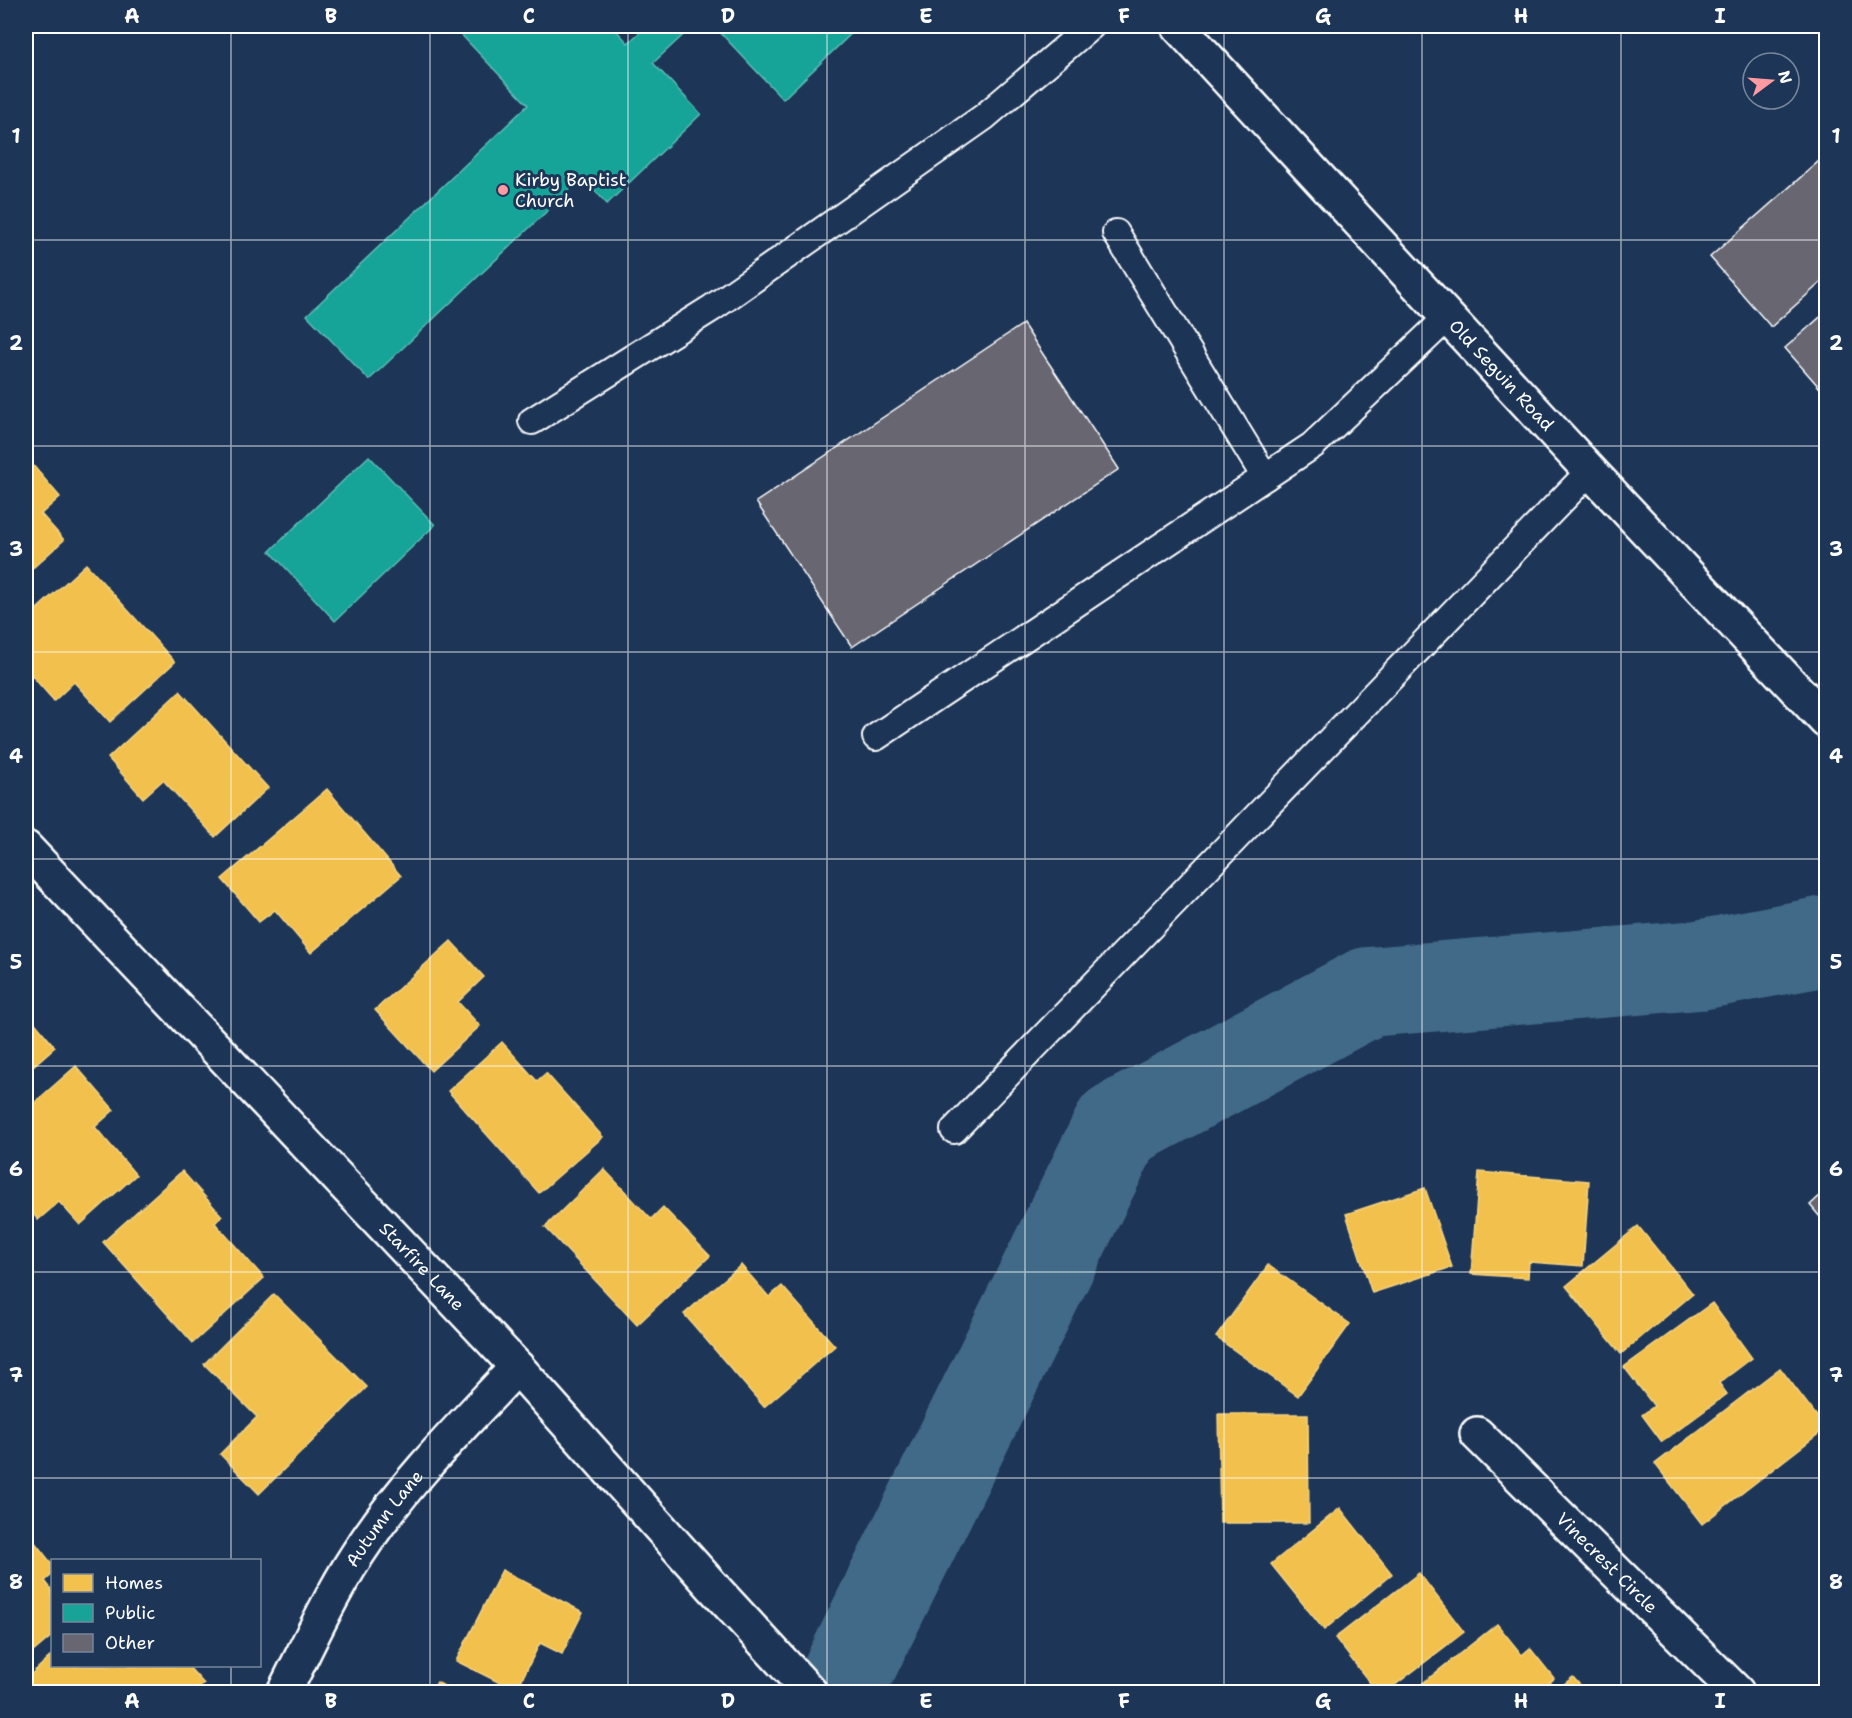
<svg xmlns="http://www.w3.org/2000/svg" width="1852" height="1718" viewBox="0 0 1852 1718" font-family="'Shantell Sans',sans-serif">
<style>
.homes{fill:#f2c14e;stroke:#f6d483;stroke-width:1.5}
.public{fill:#17a398;stroke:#5dbfb7;stroke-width:1.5}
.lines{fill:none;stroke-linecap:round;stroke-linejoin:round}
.river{stroke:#416b88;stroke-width:90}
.building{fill:#676671;stroke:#fff;stroke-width:1.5}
.service-casing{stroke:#fff;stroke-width:30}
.minor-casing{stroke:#fff;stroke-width:38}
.tertiary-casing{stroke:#fff;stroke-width:38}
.service{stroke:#1d3557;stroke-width:26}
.minor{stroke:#1d3557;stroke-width:33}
.tertiary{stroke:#1d3557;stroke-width:33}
.grid{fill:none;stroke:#fff;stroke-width:1.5;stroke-opacity:0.55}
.poi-dot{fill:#ff9aa2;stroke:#1d3557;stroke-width:2}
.labels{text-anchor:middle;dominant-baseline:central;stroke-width:6;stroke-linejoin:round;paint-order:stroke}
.poi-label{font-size:18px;fill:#fff;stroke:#1d3557;text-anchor:start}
.street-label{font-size:18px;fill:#fff;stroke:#1d3557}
.neatline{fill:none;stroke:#fff;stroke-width:2}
.grid-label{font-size:20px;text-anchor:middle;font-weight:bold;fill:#fff}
</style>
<rect width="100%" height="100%" fill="#1d3557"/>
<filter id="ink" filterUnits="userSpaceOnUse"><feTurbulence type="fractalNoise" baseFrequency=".0167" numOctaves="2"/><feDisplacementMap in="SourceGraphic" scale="12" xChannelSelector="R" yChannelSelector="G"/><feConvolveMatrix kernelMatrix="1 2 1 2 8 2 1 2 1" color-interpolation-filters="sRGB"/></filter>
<g filter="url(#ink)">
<g class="homes">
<polygon points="31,463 60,497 41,514 64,540 26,574 26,468"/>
<polygon points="86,564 175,662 110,722 74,682 54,701 26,669 26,619"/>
<polygon points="180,691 268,788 215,837 163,780 143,798 108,758"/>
<polygon points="327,789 401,876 311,953 275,910 259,922 222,879"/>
<polygon points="451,941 484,977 458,1002 480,1026 431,1071 375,1010"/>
<polygon points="26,1012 55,1047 26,1072"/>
<polygon points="502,1042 537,1081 546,1073 603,1137 539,1193 448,1091"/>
<polygon points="76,1066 114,1110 95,1127 136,1175 80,1225 59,1202 38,1220 26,1205 26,1110"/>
<polygon points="604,1169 651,1219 663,1207 710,1256 637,1325 545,1227"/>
<polygon points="182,1171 222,1216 215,1223 264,1278 193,1343 103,1242"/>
<polygon points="1479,1172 1589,1181 1583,1266 1529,1262 1528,1278 1471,1274"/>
<polygon points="1425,1188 1452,1267 1372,1293 1346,1214"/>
<polygon points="1638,1226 1693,1294 1621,1354 1566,1286"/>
<polygon points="741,1265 769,1297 782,1286 835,1346 764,1407 684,1314"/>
<polygon points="1268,1265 1350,1324 1298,1396 1216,1337"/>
<polygon points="274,1294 367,1387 259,1494 220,1454 257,1417 204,1364"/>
<polygon points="1712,1303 1752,1358 1719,1383 1727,1394 1662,1442 1642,1415 1654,1406 1624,1367"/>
<polygon points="1780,1368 1826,1428 1702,1524 1655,1464"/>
<polygon points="1218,1414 1308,1414 1309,1523 1220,1523"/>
<polygon points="1340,1508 1392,1574 1324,1630 1271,1564"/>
<polygon points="26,1531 52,1564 52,1575 45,1581 52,1590 52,1636 26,1658"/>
<polygon points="502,1570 583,1612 562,1654 540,1643 516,1691 456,1661"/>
<polygon points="1419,1573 1464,1632 1386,1692 1377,1692 1335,1638"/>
<polygon points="1497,1624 1522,1655 1530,1648 1554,1678 1536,1692 1416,1692 1414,1690"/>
<polygon points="52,1655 52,1666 188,1666 204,1684 194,1692 26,1692 26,1679"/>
<polygon points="1573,1677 1586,1692 1554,1692"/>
<polygon points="437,1682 454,1692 431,1692"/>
</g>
<g class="public">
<polygon points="453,26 612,26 628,43 647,26 693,26 653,63 701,114 607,204 583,177 369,380 307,315 528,105"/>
<polygon points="714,26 854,26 857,28 783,99"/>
<polygon points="369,456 435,525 335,621 270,551"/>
</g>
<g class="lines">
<polyline class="river" points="838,1692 1118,1126 1368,992 1699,965 1826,941"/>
</g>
<g class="building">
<polygon points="1826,155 1826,278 1771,327 1710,257"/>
<polygon points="1826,312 1826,395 1785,348"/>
<polygon points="1023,324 1119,469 852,647 756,502"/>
<polygon points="1826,1190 1826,1224 1810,1205"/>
</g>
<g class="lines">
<g class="service-casing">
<g id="service">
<polyline points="1116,233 1265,477"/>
<polyline points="532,421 712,308 984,117 1091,26"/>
<polyline points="876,737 1313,445 1448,317"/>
<polyline points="954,1130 1590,471"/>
</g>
</g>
<g class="minor-casing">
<g id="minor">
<path id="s1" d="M26 848 517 1367 713 1587 810 1692"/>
<path id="s2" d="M1477 1434 1737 1692"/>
<path id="s3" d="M284 1692C310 1641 334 1587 367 1540 410 1477 465 1423 517 1367"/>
</g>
</g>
<g class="tertiary-casing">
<g id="tertiary">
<path id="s4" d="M1178 26 1590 471 1826 721"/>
</g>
</g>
<use href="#service" class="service"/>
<use href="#minor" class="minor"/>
<use href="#tertiary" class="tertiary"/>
</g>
</g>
<path class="grid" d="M231 26V1560M430 26V1692M628 26V1692M827 26V1692M1025 26V1692M1224 26V1692M1422 26V1692M1621 26V1692M26 240H1826M26 446H1826M26 652H1826M26 859H1826M26 1066H1826M26 1272H1826M26 1478H1826M231 1666V1692"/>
<circle class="poi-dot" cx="503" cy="190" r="6"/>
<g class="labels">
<g class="poi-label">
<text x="515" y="180">Kirby Baptist<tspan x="515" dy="21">Church</tspan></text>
</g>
<g class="street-label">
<text stroke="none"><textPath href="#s4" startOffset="476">Old Seguin Road</textPath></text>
<text stroke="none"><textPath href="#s1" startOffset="576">Starfire Lane</textPath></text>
<text stroke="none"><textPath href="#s3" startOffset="201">Autumn Lane</textPath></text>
<text stroke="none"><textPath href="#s2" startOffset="183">Vinecrest Circle</textPath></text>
</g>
</g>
<rect width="1852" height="1718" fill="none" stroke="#1d3557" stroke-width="66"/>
<rect x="51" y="1559" width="210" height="108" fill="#1d3557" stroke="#77869a" stroke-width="1.5"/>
<rect x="63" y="1574" width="30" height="18" fill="#f2c14e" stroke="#77869a" stroke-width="1.5"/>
<text x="105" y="1589" font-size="18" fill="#ffffff">Homes</text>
<rect x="63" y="1604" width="30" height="18" fill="#17a398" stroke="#77869a" stroke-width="1.5"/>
<text x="105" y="1619" font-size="18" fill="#ffffff">Public</text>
<rect x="63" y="1634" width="30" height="18" fill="#676671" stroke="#77869a" stroke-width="1.5"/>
<text x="105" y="1649" font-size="18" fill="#ffffff">Other</text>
<g transform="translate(1771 81) rotate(74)"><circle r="28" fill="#1d3557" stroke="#77869a" stroke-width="1.5"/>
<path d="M0-4.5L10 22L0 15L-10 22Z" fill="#ff9aa2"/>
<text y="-9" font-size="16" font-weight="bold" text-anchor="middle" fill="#ffffff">N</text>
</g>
<rect x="33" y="33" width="1786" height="1652" class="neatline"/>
<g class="grid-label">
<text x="132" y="23">A</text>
<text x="331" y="23">B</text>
<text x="529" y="23">C</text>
<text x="728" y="23">D</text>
<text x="926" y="23">E</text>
<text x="1124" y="23">F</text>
<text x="1323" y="23">G</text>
<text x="1521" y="23">H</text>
<text x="1720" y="23">I</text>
<text x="16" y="143">1</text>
<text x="1836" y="143">1</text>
<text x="16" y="350">2</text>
<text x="1836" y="350">2</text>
<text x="16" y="556">3</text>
<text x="1836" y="556">3</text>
<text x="16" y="763">4</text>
<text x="1836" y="763">4</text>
<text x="16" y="969">5</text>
<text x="1836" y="969">5</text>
<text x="16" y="1176">6</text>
<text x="1836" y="1176">6</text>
<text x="16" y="1382">7</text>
<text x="1836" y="1382">7</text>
<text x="16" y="1589">8</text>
<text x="1836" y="1589">8</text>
<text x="132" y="1708">A</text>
<text x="331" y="1708">B</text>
<text x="529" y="1708">C</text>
<text x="728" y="1708">D</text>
<text x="926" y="1708">E</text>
<text x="1124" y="1708">F</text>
<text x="1323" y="1708">G</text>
<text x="1521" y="1708">H</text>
<text x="1720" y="1708">I</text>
</g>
</svg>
